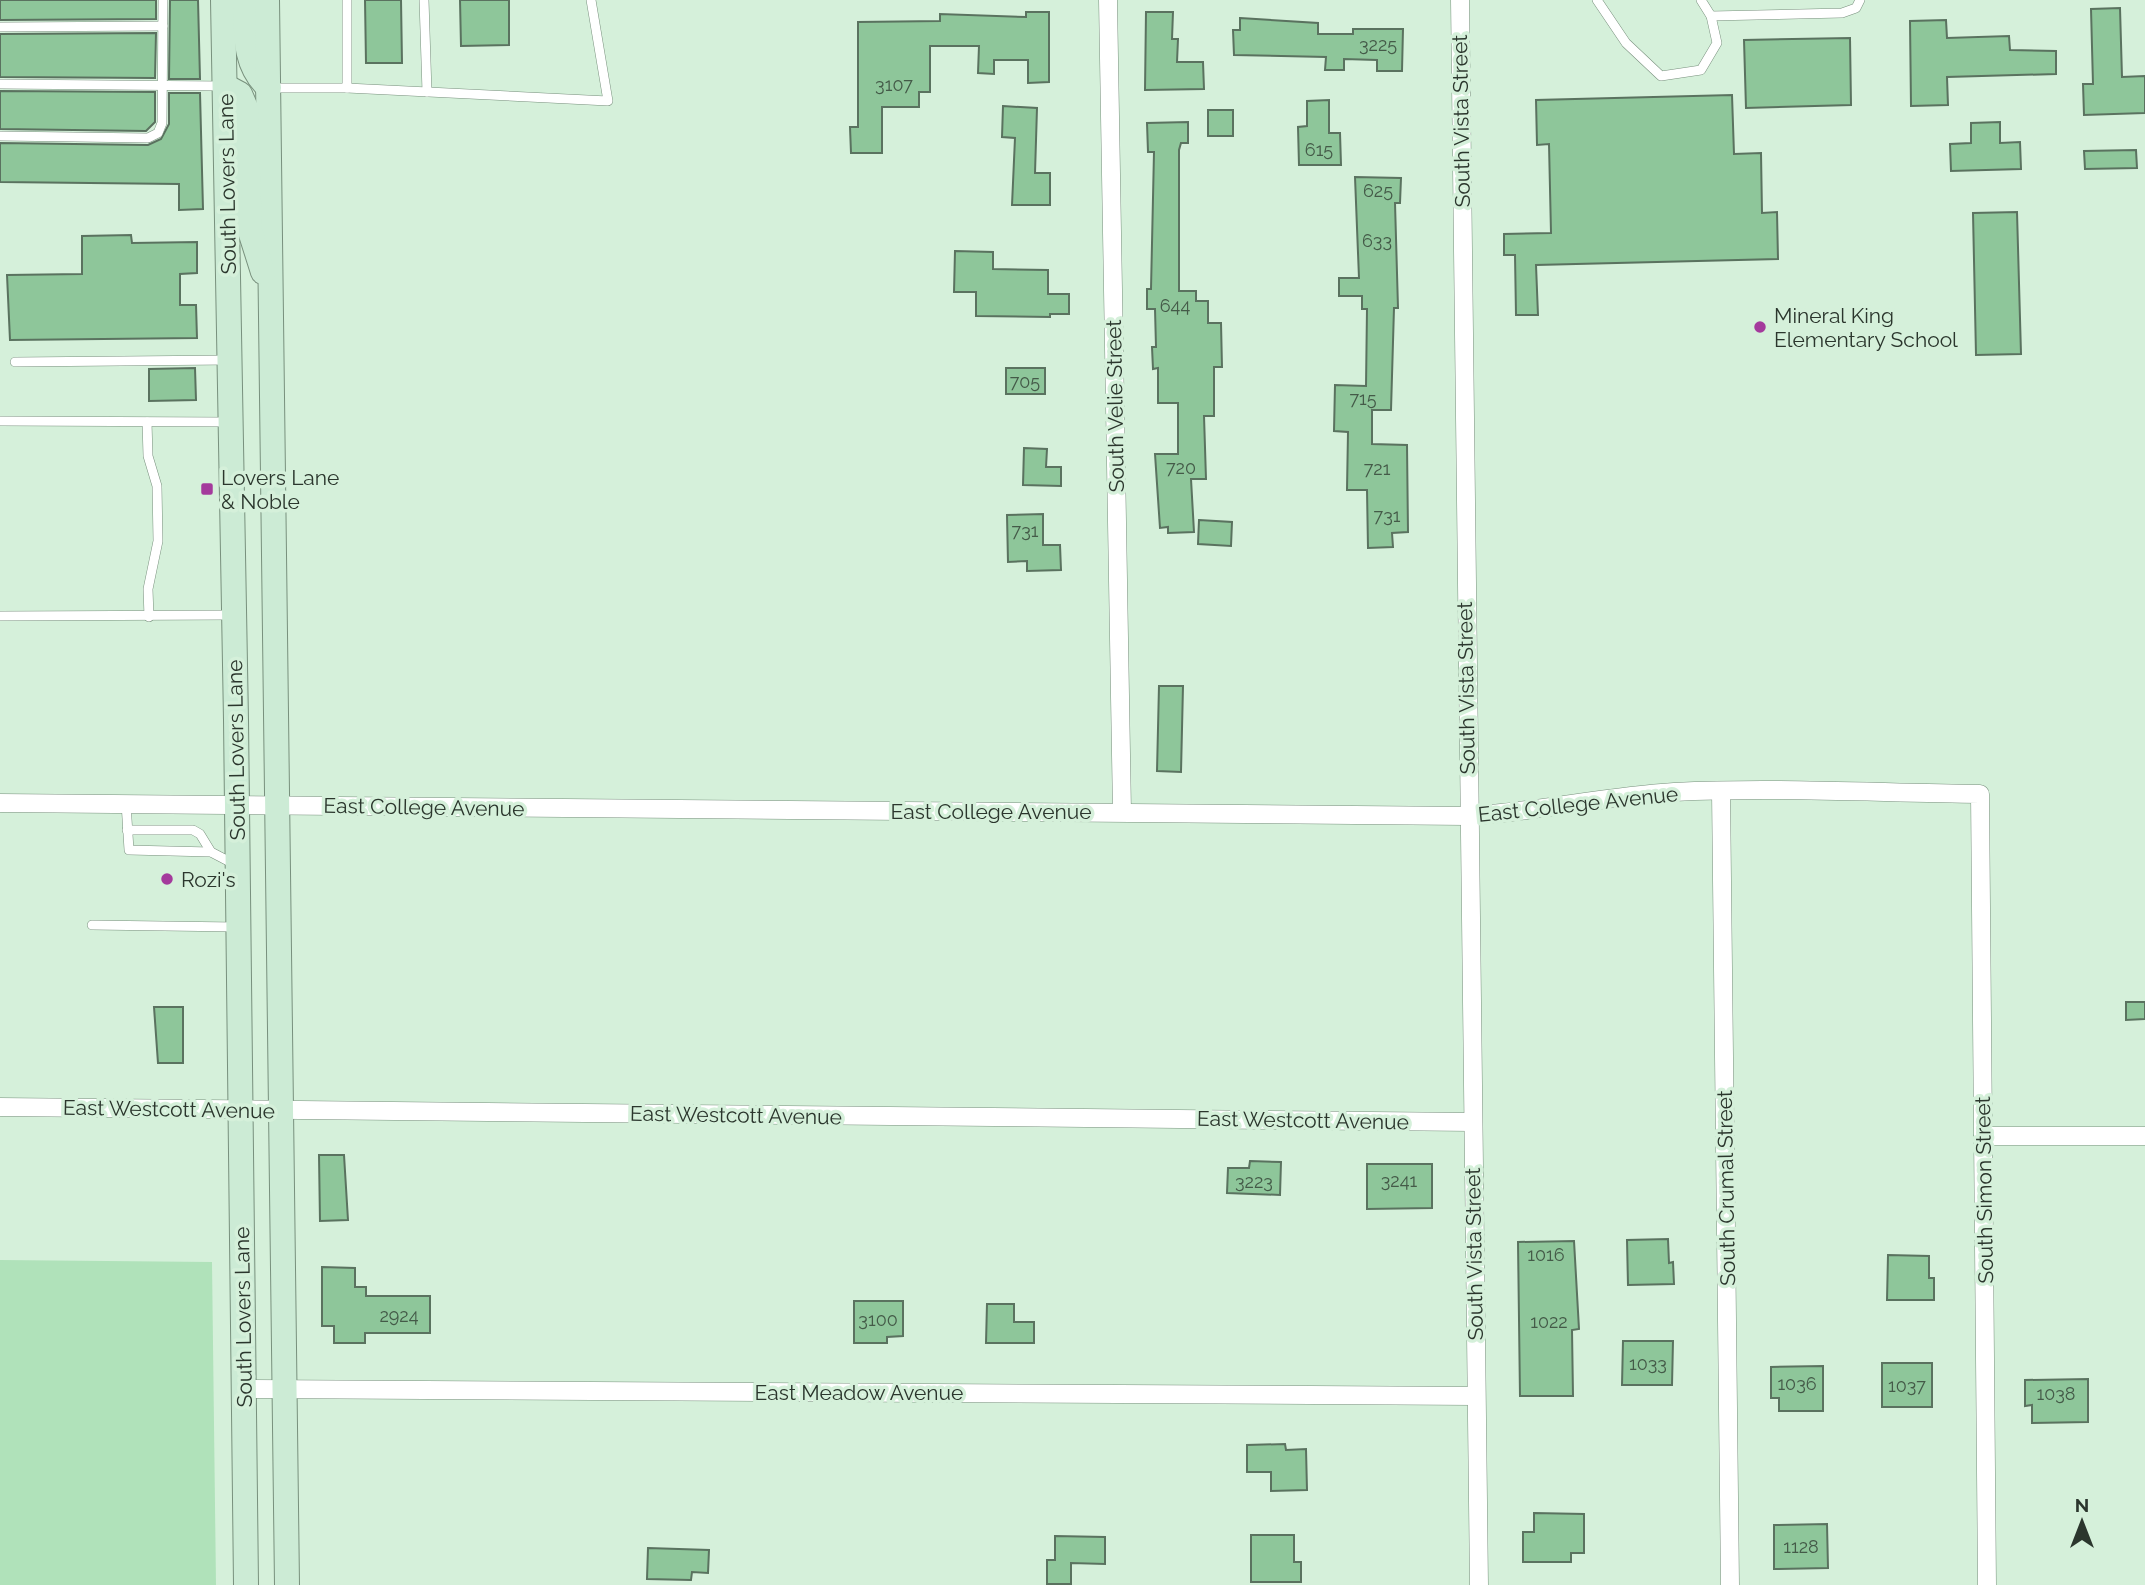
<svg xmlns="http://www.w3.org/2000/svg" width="2145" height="1585" viewBox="0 0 2145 1585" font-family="Raleway,sans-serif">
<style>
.green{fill:#b0e2ba}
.building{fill:#8ec69a;stroke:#5a725f;stroke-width:2}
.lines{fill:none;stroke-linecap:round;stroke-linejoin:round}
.service-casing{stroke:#78907d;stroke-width:10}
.minor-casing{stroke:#78907d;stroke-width:19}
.secondary-casing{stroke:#78907d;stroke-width:26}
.service{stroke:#fff;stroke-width:9}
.minor{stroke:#fff;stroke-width:18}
.secondary{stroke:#ccebd5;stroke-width:24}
.poi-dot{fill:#a43a9c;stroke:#d5f0da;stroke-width:2.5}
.labels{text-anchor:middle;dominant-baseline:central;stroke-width:7;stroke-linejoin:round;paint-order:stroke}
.number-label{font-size:18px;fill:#445a48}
.street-label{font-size:21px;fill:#2b362d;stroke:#d5f0da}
.poi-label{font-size:21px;fill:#2b362d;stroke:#d5f0da;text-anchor:start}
</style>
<rect width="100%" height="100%" fill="#d5f0da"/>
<polygon class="green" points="0,1260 212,1262 216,1585 0,1585"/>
<g class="building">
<polygon points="0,0 156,0 156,19 0,20"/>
<polygon points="170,0 198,0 200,79 169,79"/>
<polygon points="365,0 401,0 402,63 366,63"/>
<polygon points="460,0 509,0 509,45 461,46"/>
<polygon points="2120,8 2122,77 2145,76 2145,113 2084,115 2083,84 2093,84 2091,9"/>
<polygon points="1026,12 1049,12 1049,82 1028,83 1028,60 994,60 994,74 978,73 979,46 930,46 930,92 919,92 919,107 882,107 882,153 851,153 850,127 858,127 858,22 940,21 940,14 1026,17"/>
<polygon points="1146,12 1173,12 1172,39 1178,39 1177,62 1203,62 1204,89 1145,90"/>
<polygon points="1240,18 1318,23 1318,34 1353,34 1353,29 1403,29 1402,71 1377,71 1377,60 1344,59 1344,70 1325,70 1326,57 1234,55 1233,30 1240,30"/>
<polygon points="1946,20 1947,38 2009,36 2010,50 2056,51 2056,74 1947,77 1948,105 1911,106 1910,21"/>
<polygon points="156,33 155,78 0,77 0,34"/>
<polygon points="1850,38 1851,105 1746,108 1744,40"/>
<polygon points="0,91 155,92 155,122 146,131 0,129"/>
<polygon points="169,93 200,93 203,209 179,210 179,184 0,182 0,143 148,145 161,139 169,124"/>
<polygon points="1732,95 1734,154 1761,153 1762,213 1777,212 1778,259 1536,265 1538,315 1516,315 1515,255 1504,255 1504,234 1551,233 1549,144 1537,145 1536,100"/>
<polygon points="1329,100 1329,133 1340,133 1341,165 1299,165 1298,127 1307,126 1307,101"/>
<polygon points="1003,106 1037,108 1035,173 1050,173 1050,205 1012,205 1015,138 1002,137"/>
<rect x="1208" y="110" width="25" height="26"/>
<polygon points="1188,122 1188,143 1181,143 1179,150 1179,291 1196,291 1196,301 1208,301 1208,323 1221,323 1222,367 1214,367 1214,416 1204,416 1206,479 1191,479 1194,532 1168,533 1168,527 1160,528 1155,454 1178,454 1178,403 1158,403 1158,368 1153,369 1152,347 1156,347 1155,309 1147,309 1147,289 1151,289 1154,152 1148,152 1147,123"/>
<polygon points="2000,122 2000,143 2020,142 2021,169 1951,171 1950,144 1971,143 1971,123"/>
<polygon points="2136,150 2137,168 2085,169 2084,151"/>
<polygon points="1355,177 1401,178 1400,203 1395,203 1398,308 1394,308 1391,410 1372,410 1372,444 1407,445 1408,532 1392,533 1393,547 1368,548 1367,490 1347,490 1348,432 1334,431 1335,385 1366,386 1367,309 1362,309 1362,296 1339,296 1339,278 1359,278"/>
<polygon points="2017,212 2021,354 1976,355 1973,213"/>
<polygon points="131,235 132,243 197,242 197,273 180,274 180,305 196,305 197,338 10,340 7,275 82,274 82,236"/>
<polygon points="955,251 993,252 993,269 1048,270 1048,294 1069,294 1069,314 1050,314 1050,317 976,316 976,292 954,292"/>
<polygon points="195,368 196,400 149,401 149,369"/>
<rect x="1006" y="368" width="39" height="26"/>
<polygon points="1024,448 1047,449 1046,467 1061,467 1061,486 1023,485"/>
<polygon points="1043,514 1043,545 1060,545 1061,570 1027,571 1027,561 1008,562 1007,515"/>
<polygon points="1199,520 1232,522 1231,546 1198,544"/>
<polygon points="1159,686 1183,686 1181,772 1157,771"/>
<polygon points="2126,1002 2145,1002 2145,1019 2126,1020"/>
<polygon points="154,1007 183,1007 183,1063 158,1063"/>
<polygon points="319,1155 344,1155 348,1220 320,1221"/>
<polygon points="1250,1161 1281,1162 1280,1195 1227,1193 1228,1168 1249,1168"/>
<polygon points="1367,1164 1432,1164 1432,1208 1367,1209"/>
<polygon points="1668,1239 1669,1263 1673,1262 1674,1284 1628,1285 1627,1240"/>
<polygon points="1574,1241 1579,1329 1572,1330 1573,1396 1520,1396 1518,1242"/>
<polygon points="1888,1255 1929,1256 1929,1278 1934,1278 1934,1300 1887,1300"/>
<polygon points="322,1267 355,1268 355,1287 366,1287 366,1296 430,1296 430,1333 365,1333 365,1343 334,1343 334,1326 322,1326"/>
<polygon points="854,1301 903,1301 903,1336 887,1337 887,1343 854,1343"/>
<polygon points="987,1304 1014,1304 1014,1322 1034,1322 1034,1343 986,1343"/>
<polygon points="1623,1341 1673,1341 1672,1385 1622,1385"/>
<rect x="1882" y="1363" width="50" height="44"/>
<polygon points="1823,1366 1823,1411 1779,1411 1779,1398 1771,1398 1771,1367"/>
<polygon points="2088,1379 2088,1422 2032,1423 2032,1405 2025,1406 2025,1380"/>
<polygon points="1285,1444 1286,1450 1306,1449 1307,1490 1271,1491 1271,1472 1247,1472 1247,1445"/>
<polygon points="1534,1513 1584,1514 1584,1553 1571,1553 1571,1562 1523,1562 1523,1532 1534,1532"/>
<polygon points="1827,1524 1828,1568 1774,1569 1774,1525"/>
<polygon points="1251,1535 1294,1535 1294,1562 1301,1562 1301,1582 1251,1582"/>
<polygon points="1055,1536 1105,1537 1105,1564 1071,1563 1071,1584 1047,1584 1047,1560 1055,1560"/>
<polygon points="648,1548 709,1550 708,1573 692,1572 691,1580 647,1579"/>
</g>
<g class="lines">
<g class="service-casing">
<g id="service">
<polyline points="347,0 347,88"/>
<polyline points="424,0 427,92"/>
<polyline points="1597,0 1626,43 1661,76 1701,70 1717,43 1711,16 1701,0"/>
<polyline points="1711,16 1842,13 1856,8 1860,0"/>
<polyline points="0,27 163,26"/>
<polyline points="0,84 223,86"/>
<polyline points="271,88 347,88 608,101 591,0"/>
<polyline points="0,136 148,138 158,133 162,123 163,0"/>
<polyline points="15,362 229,360"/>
<polyline points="0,421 230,422"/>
<polyline points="147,422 148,456 157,486 158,541 148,589 149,617"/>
<polyline points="0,616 233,615"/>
<polyline points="126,803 129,850 211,852 234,864"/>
<polyline points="127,830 193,830 200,834 211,852"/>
<polyline points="92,925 236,927"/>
</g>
</g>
<g class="minor-casing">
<g id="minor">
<polyline points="1108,0 1122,812"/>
<polyline points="1460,0 1479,1585"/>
<polyline points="1721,792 1730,1585"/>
<path d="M0 803 1467 816C1537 812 1605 796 1674 792 1776 787 1878 793 1980 794L1987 1585"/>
<polyline points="0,1107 1473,1122"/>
<polyline points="1983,1136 2145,1136"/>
<polyline points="244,1389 1475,1396"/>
</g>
</g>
<g class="secondary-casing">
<g id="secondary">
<polyline points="223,0 236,720 246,1585"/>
<path d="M245 0C246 32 243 65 269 88"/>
<polyline points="267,0 287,1585"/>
<polyline points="225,86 240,94 246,108 250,231 263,272"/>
</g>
</g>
<use href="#service" class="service"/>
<use href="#minor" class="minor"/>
<use href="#secondary" class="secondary"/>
</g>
<g class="poi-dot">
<circle cx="1760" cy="327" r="7"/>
<rect x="200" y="482" width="14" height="14" rx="3.5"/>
<circle cx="167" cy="879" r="7"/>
</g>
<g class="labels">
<g class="number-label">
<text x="1378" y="44">3225</text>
<text x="894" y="84">3107</text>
<text x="1319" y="149">615</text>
<text x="1378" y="190">625</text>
<text x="1377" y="240">633</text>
<text x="1175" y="305">644</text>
<text x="1025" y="381">705</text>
<text x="1363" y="398">715</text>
<text x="1181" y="467">720</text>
<text x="1377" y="468">721</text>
<text x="1387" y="515">731</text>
<text x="1025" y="530">731</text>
<text x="1399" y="1180">3241</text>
<text x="1254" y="1181">3223</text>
<text x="1546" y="1254">1016</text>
<text x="399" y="1315">2924</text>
<text x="878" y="1319">3100</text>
<text x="1549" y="1321">1022</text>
<text x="1648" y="1363">1033</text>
<text x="1797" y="1383">1036</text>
<text x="1907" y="1385">1037</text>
<text x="2056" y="1393">1038</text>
<text x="1801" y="1546">1128</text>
</g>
<g class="street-label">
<text transform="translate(1461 121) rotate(-91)">South Vista Street</text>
<text transform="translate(227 184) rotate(-91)">South Lovers Lane</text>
<text transform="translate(1115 406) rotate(-91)">South Velie Street</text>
<text transform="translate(1466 688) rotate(-91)">South Vista Street</text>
<text transform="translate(236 750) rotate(-91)">South Lovers Lane</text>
<text transform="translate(1578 804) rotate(-6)">East College Avenue</text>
<text transform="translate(424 807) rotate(1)">East College Avenue</text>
<text x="991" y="811">East College Avenue</text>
<text transform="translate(169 1109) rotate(1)">East Westcott Avenue</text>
<text transform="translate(736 1115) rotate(1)">East Westcott Avenue</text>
<text transform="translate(1303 1120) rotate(1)">East Westcott Avenue</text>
<text transform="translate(1726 1188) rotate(-91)">South Crumal Street</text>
<text transform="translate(1984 1190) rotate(-91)">South Simon Street</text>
<text transform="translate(1474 1254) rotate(-91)">South Vista Street</text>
<text transform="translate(243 1317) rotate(-91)">South Lovers Lane</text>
<text x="859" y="1392">East Meadow Avenue</text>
</g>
<g class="poi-label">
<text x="1774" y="315">Mineral King<tspan x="1774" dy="24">Elementary School</tspan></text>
<text x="221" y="477">Lovers Lane<tspan x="221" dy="24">&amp; Noble</tspan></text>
<text x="181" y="879">Rozi's</text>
</g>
</g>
<g transform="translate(2082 1522)" stroke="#d5f0da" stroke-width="5" paint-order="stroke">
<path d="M0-5L12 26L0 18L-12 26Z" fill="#2b362d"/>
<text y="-10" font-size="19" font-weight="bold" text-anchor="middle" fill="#2b362d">N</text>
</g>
</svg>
